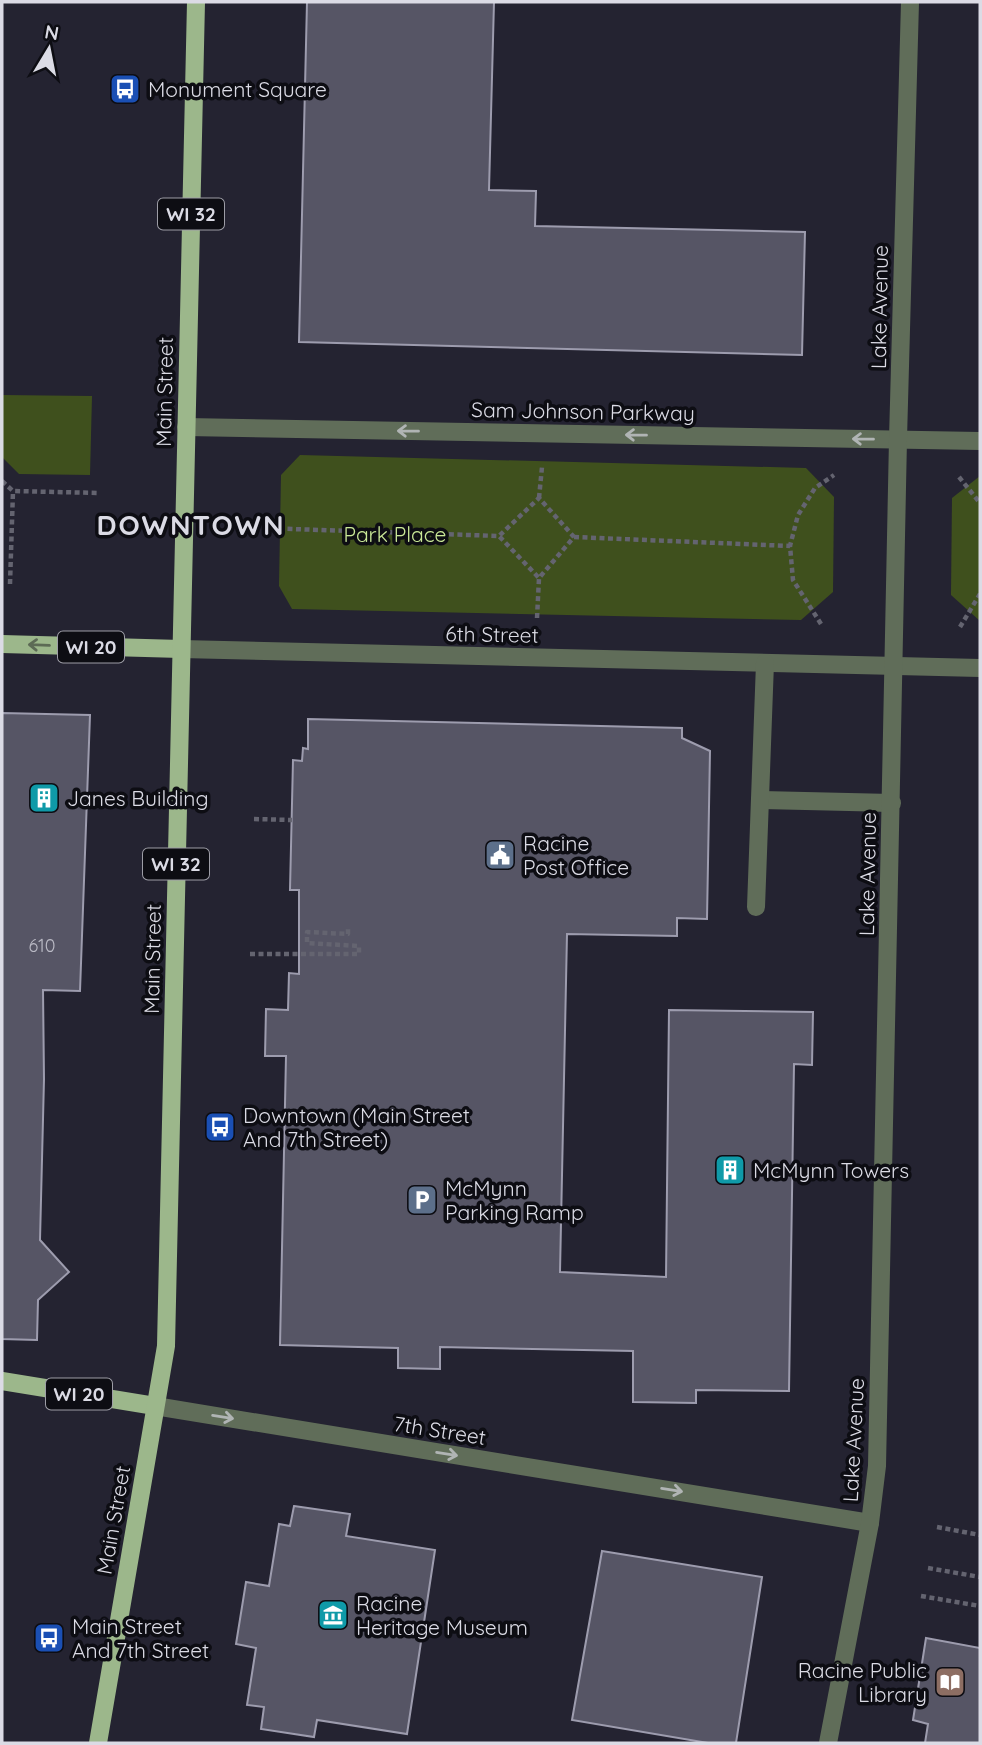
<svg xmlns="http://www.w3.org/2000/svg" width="982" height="1745" viewBox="0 0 982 1745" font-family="Quicksand,sans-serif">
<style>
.green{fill:#3f501d}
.building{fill:#565565;stroke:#9d9cae;stroke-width:2}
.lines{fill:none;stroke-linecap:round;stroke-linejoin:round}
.path{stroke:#646470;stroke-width:4.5;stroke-dasharray:5 3.5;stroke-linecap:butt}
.minor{stroke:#606d59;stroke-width:18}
.major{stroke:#9cb78b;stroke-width:18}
.oneway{stroke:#b0b4b4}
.oneway2{stroke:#5c6a55}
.labels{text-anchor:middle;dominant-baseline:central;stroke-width:7;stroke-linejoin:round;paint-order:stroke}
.number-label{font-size:18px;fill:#babac5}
.shield{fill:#0d0d13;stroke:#9d9da6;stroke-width:2}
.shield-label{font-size:19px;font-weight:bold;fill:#dbdbe5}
.poi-label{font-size:21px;fill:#dbdbe5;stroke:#0d0d13;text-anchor:start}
.street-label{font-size:21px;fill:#dbdbe5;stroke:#0d0d13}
.park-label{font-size:21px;fill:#cae897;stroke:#0d0d13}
.district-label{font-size:28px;font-weight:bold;letter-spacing:2px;fill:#dbdbe5;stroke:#0d0d13}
</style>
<rect width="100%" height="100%" fill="#242331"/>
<g class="green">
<polygon points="2,395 92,396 90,475 19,474 2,457"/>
<polygon points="300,455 806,468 834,497 833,592 801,620 292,609 279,586 281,475"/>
<polygon points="980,476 980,621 951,595 952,498"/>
</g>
<g class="building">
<polygon points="307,2 494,2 489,190 536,191 535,226 805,232 802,355 299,342"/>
<polygon points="2,713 90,715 80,991 43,990 44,1079 40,1240 69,1272 38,1300 37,1340 2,1339"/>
<polygon points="308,719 682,728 682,738 710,751 707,919 677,918 677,936 567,934 560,1272 666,1277 669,1010 813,1012 812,1065 794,1064 789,1391 696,1390 696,1403 633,1402 633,1351 440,1347 440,1369 398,1368 398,1348 280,1345 286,1056 265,1056 266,1009 288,1010 289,973 299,974 299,890 290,890 293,760 302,761 303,748 308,749"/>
<polygon points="294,1506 350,1514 346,1536 435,1550 407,1734 317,1720 314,1737 261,1729 264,1707 247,1705 256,1648 236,1644 246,1582 269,1586 279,1524 290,1526"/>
<polygon points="602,1551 762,1577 736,1743 708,1743 572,1720"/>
<polygon points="926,1638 980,1648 980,1743 925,1743 928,1724 913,1720"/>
</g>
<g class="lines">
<g class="path">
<polyline points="959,477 980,503"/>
<polyline points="2,481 13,491 100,493"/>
<polyline points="539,498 542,467"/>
<polyline points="262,528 499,536 539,578 574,537 539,498 499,536"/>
<polyline points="574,537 790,546"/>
<polyline points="10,584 13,491"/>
<polyline points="537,618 539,578"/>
<polyline points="821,624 793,580 790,546 798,515 815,488 834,475"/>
<polyline points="960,627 980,594"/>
<polyline points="254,819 292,820"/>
<polyline points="250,954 359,954 359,946 307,943 307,932 348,934 348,928"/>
<polyline points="937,1527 980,1535"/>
<polyline points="928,1568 980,1577"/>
<polyline points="921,1596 980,1606"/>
</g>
<g class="minor">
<polyline points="186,427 980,441"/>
<polyline points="181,649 980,668"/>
<polyline points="760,800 892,803"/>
<polyline points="756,907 765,663"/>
<polyline points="155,1406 870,1523"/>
<polyline points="828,1743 870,1523 877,1466 898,439 910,2"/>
</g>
<g class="major">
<polyline points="2,644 181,649"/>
<polyline points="2,1381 155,1406"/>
<polyline points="98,1743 166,1346 196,2"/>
</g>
</g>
<defs><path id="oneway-shaft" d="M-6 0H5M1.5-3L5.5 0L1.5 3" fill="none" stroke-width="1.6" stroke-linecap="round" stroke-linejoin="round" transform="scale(1.75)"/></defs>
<g class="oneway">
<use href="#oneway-shaft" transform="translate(408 431) rotate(-179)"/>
<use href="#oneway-shaft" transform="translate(636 435) rotate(-179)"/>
<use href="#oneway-shaft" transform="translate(863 439) rotate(-179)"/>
<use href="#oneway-shaft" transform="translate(223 1417) rotate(9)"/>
<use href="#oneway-shaft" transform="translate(447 1454) rotate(9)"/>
<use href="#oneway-shaft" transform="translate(672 1490) rotate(9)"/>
</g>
<use class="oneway2" href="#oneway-shaft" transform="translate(39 645) rotate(-178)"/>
<defs>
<g id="bus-square" transform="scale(1.575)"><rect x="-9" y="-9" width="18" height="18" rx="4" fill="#1a4fb4" stroke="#0d0d13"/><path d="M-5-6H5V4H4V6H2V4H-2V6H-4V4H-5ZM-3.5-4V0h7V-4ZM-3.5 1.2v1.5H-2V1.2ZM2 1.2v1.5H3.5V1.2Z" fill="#fff"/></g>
<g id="building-square" transform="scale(1.575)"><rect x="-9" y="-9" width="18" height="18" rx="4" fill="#0f9aa8" stroke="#0d0d13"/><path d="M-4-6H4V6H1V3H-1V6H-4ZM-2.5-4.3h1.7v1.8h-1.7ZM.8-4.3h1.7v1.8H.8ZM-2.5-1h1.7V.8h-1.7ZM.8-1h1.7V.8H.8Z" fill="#fff"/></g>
<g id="civic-square" transform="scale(1.575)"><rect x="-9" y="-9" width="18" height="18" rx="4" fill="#5c6f8a" stroke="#0d0d13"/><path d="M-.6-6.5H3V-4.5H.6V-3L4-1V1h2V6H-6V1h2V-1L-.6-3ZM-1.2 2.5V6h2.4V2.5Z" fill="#fff"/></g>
<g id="parking-square" transform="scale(1.575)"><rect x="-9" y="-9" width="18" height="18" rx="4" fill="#5c6f8a" stroke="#0d0d13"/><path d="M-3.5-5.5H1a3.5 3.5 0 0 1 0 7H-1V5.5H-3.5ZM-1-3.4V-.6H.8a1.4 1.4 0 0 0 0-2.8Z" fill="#fff"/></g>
<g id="museum-square" transform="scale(1.575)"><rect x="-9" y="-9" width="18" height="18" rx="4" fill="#0f9aa8" stroke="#0d0d13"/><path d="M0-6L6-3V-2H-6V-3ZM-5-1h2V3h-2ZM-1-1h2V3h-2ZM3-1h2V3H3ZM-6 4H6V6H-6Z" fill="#fff"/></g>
<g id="library-square" transform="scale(1.575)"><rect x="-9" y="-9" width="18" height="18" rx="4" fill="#8d6e63" stroke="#0d0d13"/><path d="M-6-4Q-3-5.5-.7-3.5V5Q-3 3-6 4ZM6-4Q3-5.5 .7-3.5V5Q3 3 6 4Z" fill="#fff"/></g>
</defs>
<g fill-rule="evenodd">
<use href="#bus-square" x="125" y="89"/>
<use href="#building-square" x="44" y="798"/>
<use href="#civic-square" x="500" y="855"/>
<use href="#bus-square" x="220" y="1127"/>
<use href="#building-square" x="730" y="1170"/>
<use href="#parking-square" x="422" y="1200"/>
<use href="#museum-square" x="333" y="1615"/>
<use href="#bus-square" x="49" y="1638"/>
<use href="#library-square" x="950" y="1682"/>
</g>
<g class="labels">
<g class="number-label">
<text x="42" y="945">610</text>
</g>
<g class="shield">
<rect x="158" y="198.5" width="66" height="31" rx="5"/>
<rect x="58" y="631.5" width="66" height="31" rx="5"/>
<rect x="143" y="848.5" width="66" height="31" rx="5"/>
<rect x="46" y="1378.5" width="66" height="31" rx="5"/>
</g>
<g class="shield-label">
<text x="191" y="214">WI 32</text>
<text x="91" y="647">WI 20</text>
<text x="176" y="864">WI 32</text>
<text x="79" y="1394">WI 20</text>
</g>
<g class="poi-label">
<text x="148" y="89">Monument Square</text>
<text x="67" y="798">Janes Building</text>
<text x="523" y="843">Racine<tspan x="523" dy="24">Post Office</tspan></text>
<text x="243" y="1115">Downtown (Main Street<tspan x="243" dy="24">And 7th Street)</tspan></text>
<text x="753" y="1170">McMynn Towers</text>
<text x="445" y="1188">McMynn<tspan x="445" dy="24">Parking Ramp</tspan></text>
<text x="356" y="1603">Racine<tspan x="356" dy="24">Heritage Museum</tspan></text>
<text x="72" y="1626">Main Street<tspan x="72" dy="24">And 7th Street</tspan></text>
<text x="927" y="1670" text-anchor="end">Racine Public<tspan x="927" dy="24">Library</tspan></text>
</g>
<g class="street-label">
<text transform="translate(879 307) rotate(-89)">Lake Avenue</text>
<text transform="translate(164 392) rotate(-89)">Main Street</text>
<text transform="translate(583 411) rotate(1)">Sam Johnson Parkway</text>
<text transform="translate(492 634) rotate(1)">6th Street</text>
<text transform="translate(867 874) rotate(-89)">Lake Avenue</text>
<text transform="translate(152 959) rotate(-89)">Main Street</text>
<text transform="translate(440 1430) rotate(9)">7th Street</text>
<text transform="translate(853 1440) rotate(-87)">Lake Avenue</text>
<text transform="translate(113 1520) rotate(-80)">Main Street</text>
</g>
<g class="park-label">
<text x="395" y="534">Park Place</text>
</g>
<g class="district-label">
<text x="191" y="524">DOWNTOWN</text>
</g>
</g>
<rect width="982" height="1745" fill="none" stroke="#dbdbe5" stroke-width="7"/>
<g transform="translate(49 49) rotate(10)" stroke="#0d0d13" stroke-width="5" paint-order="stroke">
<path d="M0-5L12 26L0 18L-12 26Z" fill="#dbdbe5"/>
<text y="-10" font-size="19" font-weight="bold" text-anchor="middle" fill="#dbdbe5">N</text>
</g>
</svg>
